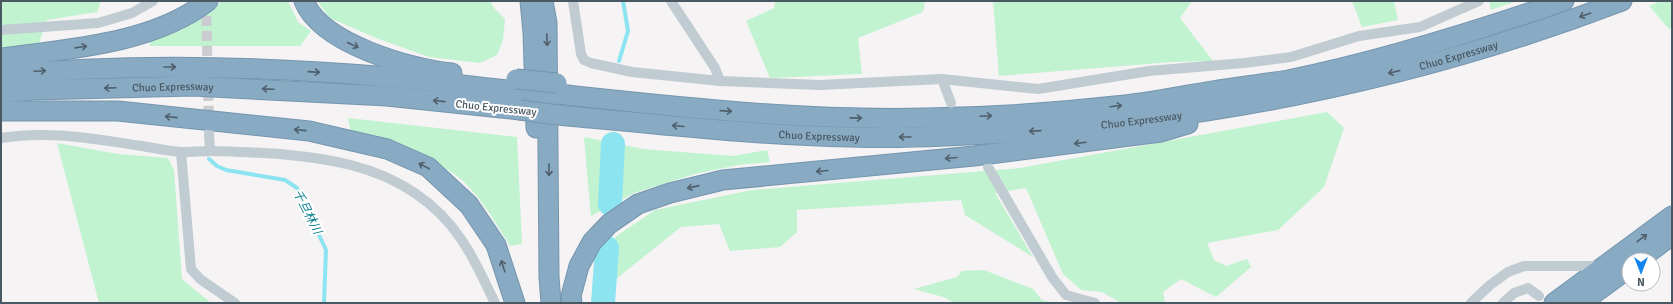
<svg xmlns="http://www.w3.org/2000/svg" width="1673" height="304" viewBox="0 0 1673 304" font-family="Signika,'Noto Sans JP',sans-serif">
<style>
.green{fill:#c1f3d0}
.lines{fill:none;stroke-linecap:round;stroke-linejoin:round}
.stream{stroke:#8ce4f1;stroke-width:4}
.river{stroke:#8ce4f1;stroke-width:24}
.street-tunnel{stroke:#cacccf;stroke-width:10;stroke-dasharray:10 5;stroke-linecap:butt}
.highway-casing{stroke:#7495af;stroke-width:21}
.street{stroke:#c0cbd2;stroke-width:10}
.highway{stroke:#89aac3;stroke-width:19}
.highway-bridge-casing{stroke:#7495af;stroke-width:21;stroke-linecap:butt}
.highway-bridge{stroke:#89aac3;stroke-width:19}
.oneway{stroke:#4f606c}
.labels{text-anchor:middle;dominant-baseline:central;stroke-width:4;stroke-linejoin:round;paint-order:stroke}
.street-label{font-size:11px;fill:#495862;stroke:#fff}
.water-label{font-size:12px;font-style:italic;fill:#087d8e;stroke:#fff}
</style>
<rect width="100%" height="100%" fill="#f5f3f3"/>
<g class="green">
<polygon points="1,1 101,1 97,12 47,20 39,43 1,50"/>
<polygon points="222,1 288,1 298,22 311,31 300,46 150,46 151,40 182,30"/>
<polygon points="317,1 490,1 494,8 505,19 503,40 497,55 480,63 429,57 376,38 330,18"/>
<polygon points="775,1 925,1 923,12 858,38 862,74 770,78 746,21 774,8"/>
<polygon points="993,1 1192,1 1180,18 1213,61 1172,62 999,76"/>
<polygon points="1352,1 1394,1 1398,20 1362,27"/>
<polygon points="1489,1 1517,1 1491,10"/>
<polygon points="1661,1 1672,1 1672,27 1669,29 1649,6"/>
<polygon points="1327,112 1344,128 1324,187 1278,230 1207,243 1214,260 1226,266 1247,259 1251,267 1216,297 1181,279 1163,292 1165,303 1121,303 1102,292 1081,290 1063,274 1026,188 995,193 1033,257 965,215 961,200 797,210 797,232 780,247 730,251 719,224 681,227 611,283 615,237 655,210 752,190 1020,168"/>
<path d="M348 118 517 137 522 244 510 246C496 223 482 199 463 181 436 156 385 145 351 133Z"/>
<polygon points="584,137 643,149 733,156 767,150 770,162 738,165 695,174 634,193 591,216"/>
<polygon points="57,143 118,154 168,158 174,170 182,279 211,303 99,303"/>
<polygon points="984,270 1033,289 1042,300 1055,303 955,303 943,297 914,289 957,277 962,271"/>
</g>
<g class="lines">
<g class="stream">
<polyline points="619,61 628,31 623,1"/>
<polyline points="209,159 217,166 226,170 285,180 297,188 326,250 324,303"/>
</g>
<g class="river">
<polyline points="610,204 613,144"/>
<polyline points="603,303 607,248"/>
</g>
<polyline class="street-tunnel" points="206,1 209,125"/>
<g class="highway-casing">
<g id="highway">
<path d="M304 1C321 44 411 69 452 73"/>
<polyline points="530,1 533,32 536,128"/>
<polyline points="543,1 547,23 549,277 551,303"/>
<path d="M1 58C68 49 153 44 208 1"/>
<path d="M1 75C130 63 260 66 388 77 432 81 475 87 518 91"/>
<path id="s1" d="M1 93 34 90 193 86 387 96 520 110"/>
<path d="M557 94C679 107 802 121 926 118 989 117 1053 113 1115 106 1148 103 1180 96 1212 91 1237 87 1263 84 1288 80 1382 61 1474 32 1564 1"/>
<polyline points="1,111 118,111 309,131 387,149 428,167 469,205 496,245 515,303"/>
<path id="s2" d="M558 115C655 124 753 135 850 137 907 139 963 136 1019 132 1225 118 1429 75 1622 1"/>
<polyline points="1639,260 1672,235"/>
<polyline points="572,303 571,296 579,266 592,242 609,224 638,204 670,193 723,180 974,156 1161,132 1188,124"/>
<polyline points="1554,303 1672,216"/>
<polyline points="1581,303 1629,268"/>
</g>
</g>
<g class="street">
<polyline points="573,1 581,54 584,60 591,63 632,72 720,81 820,85 942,79 951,103"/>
<polyline points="671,1 715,68 720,81"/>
<polyline points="1,30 98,23 132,13 153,1"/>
<polyline points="942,79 1038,89 1149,71 1244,63 1291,57 1359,36 1420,27 1479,1"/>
<polyline points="209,133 210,151"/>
<path d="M1 138C49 130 95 139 142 146 155 148 168 151 181 152 191 152 202 151 212 151 303 154 404 155 461 239 475 259 484 281 495 303"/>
<polyline points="181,152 191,269 200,279 235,303"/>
<polyline points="988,167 1052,277 1066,295 1095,303"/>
<polyline points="1471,303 1490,285 1508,272 1524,266 1601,266"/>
<polyline points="1503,303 1514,293 1528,288 1539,296"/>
</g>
<use href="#highway" class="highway"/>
<g class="highway-bridge-casing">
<g id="highway-bridge">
<polyline points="516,79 557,83"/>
<polyline points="520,110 558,115"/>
</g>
</g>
<use href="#highway-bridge" class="highway-bridge"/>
</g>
<defs><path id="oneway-shaft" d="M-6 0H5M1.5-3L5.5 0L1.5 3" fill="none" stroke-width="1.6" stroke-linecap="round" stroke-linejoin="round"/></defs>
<g class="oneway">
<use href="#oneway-shaft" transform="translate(1585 15) rotate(160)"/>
<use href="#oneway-shaft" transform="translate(547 40) rotate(88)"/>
<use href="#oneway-shaft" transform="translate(353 45) rotate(25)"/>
<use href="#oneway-shaft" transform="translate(81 47) rotate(-8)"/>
<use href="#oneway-shaft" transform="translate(170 67)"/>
<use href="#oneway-shaft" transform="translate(40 71) rotate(-3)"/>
<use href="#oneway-shaft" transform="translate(314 72) rotate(4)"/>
<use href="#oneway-shaft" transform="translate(1394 72) rotate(166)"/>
<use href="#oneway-shaft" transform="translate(110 88) rotate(178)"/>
<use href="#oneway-shaft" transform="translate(268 89) rotate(-178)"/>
<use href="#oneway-shaft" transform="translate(439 101) rotate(-174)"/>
<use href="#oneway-shaft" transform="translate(1116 106) rotate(-7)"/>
<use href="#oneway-shaft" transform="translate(726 111) rotate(4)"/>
<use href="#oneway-shaft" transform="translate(986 116) rotate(-3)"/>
<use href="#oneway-shaft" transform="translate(171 117) rotate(-174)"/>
<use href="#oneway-shaft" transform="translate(856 118) rotate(1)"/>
<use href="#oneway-shaft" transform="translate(678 126) rotate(-175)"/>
<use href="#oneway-shaft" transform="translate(300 130) rotate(-174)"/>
<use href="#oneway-shaft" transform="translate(1035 131) rotate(176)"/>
<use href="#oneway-shaft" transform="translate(905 137) rotate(180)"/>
<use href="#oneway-shaft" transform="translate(1080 143) rotate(173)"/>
<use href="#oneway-shaft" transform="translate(951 158) rotate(175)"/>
<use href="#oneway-shaft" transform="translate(424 166) rotate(-152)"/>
<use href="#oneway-shaft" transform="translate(549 170) rotate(90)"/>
<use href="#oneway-shaft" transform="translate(822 171) rotate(175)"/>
<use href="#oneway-shaft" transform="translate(693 187) rotate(167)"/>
<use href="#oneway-shaft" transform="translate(1642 238) rotate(-37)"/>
<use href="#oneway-shaft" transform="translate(503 266) rotate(-108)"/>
</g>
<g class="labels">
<g class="street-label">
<text stroke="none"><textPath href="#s2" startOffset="909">Chuo Expressway</textPath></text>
<text stroke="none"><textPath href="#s1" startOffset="172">Chuo Expressway</textPath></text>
<text transform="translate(496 108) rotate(6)">Chuo Expressway</text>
<text stroke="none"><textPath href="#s2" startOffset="585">Chuo Expressway</textPath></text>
<text stroke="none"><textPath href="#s2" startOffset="262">Chuo Expressway</textPath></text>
</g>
<g class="water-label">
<text transform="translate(307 212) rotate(63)">千旦林川</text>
</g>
</g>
<rect width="1673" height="304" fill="none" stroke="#495862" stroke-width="4"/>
<g transform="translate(1641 272) rotate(180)"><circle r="19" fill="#ffffff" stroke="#b6bcc0"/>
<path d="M0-3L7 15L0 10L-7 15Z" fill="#1385ef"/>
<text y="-6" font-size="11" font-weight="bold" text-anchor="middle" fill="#495862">N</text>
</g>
</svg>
